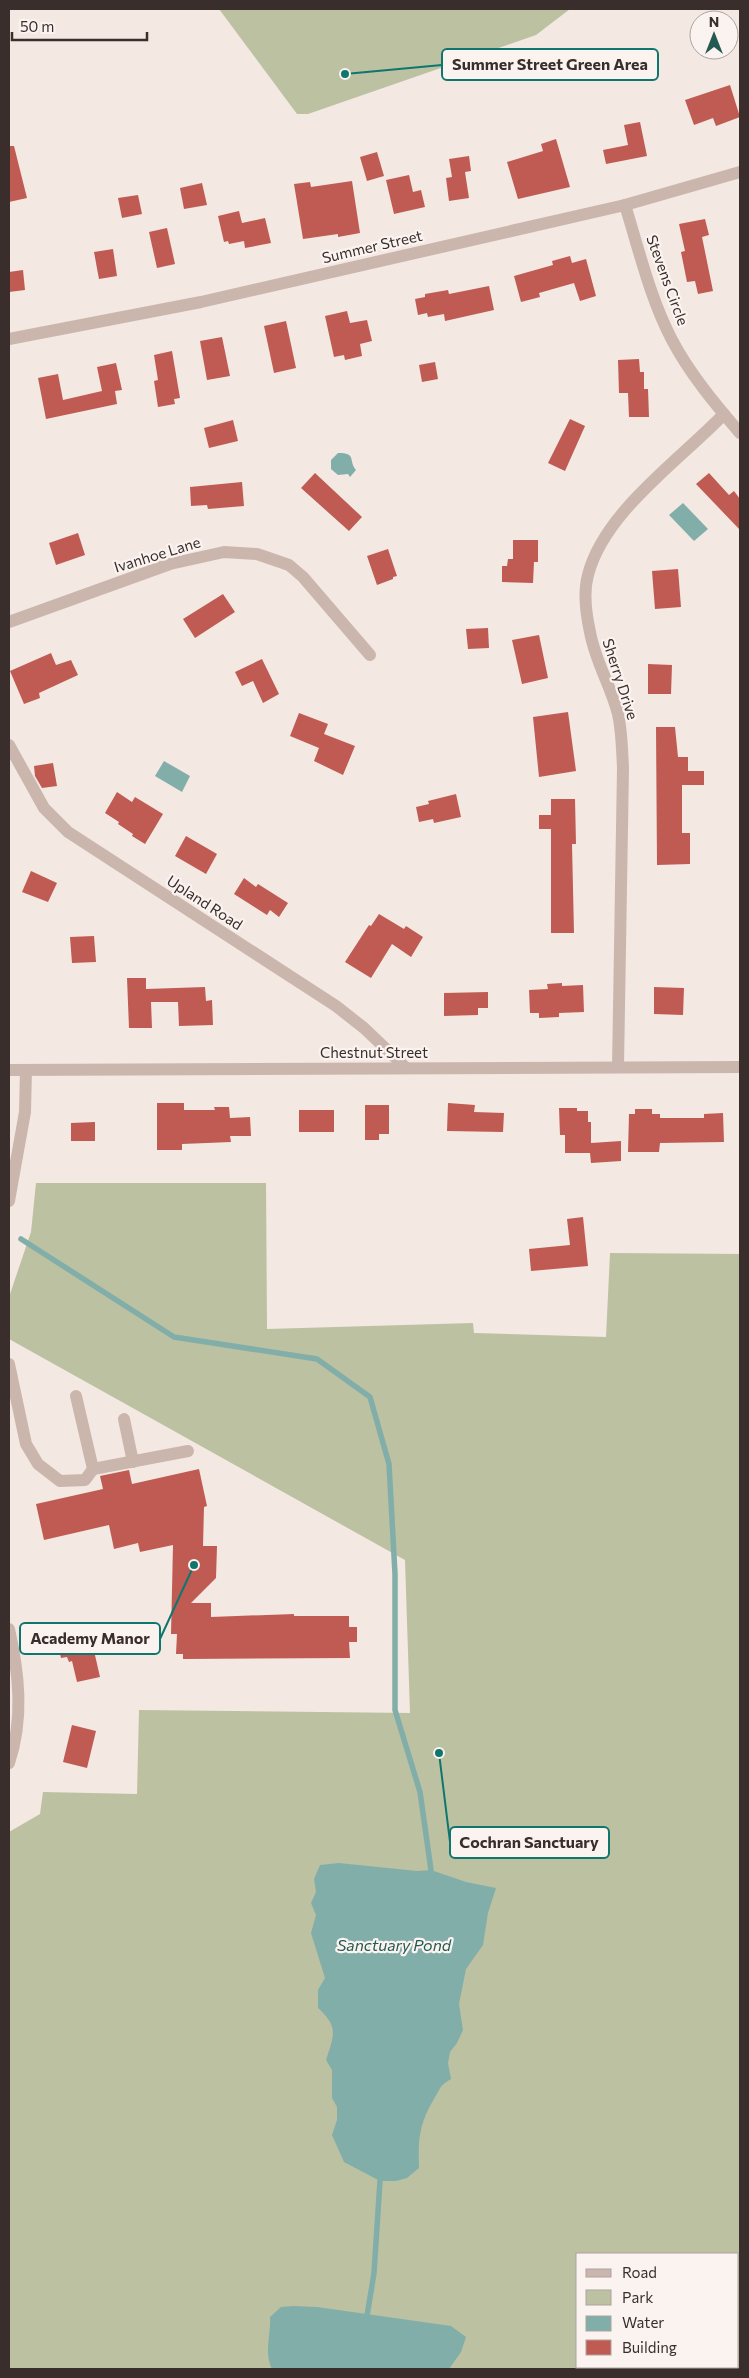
<svg xmlns="http://www.w3.org/2000/svg" width="749" height="2378" viewBox="0 0 749 2378" font-family="Commissioner,sans-serif">
<style>
.green{fill:#bcc1a2;fill-rule:evenodd}
.water{fill:#82aea9}
.lines{fill:none;stroke-linecap:round;stroke-linejoin:round}
.stream{stroke:#82aea9;stroke-width:5.5}
.building{fill:#bf5b53}
.minor{stroke:#cbb6ae;stroke-width:12}
.labels{text-anchor:middle;dominant-baseline:central;stroke-width:4.5;stroke-linejoin:round;paint-order:stroke}
.street-label{font-size:15px;fill:#3a2e2c;stroke:#faf3ef}
.water-label{font-size:16px;font-style:italic;fill:#235a54;stroke:#faf3ef}
.leader{fill:none;stroke:#0f766e;stroke-width:2}
.callout-dot{fill:#0f766e;stroke:#faf3ef;stroke-width:2}
.callout{fill:#faf3ef;stroke:#0f766e;stroke-width:2}
.callout-label{font-size:16px;text-anchor:middle;font-weight:bold;fill:#3a2e2c}
</style>
<rect width="100%" height="100%" fill="#f3e8e2"/>
<g class="green">
<polygon points="219,9 570,9 536,35 308,114 297,114"/>
<path d="M36 1183H266L267 1329 473 1323 474 1333 606 1337 610 1253 740 1254V2369H9V1832L40 1814 43 1792 137 1794 139 1710 410 1713 405 1560 9 1339V1297L31 1232ZM578 2254H738V2367H578Z"/>
</g>
<g class="water">
<path d="M338 453C357 453 348 460 356 470L350 477 348 474 338 475 331 469V460Z"/>
<polygon points="683,503 708,529 694,541 669,515"/>
<polygon points="164,761 190,776 182,792 155,776"/>
<path d="M339 1863 417 1871 431 1870 466 1882 496 1888 488 1913 483 1945 466 1969 459 2004 463 2030 457 2043 450 2052 448 2063 451 2079C439 2086 441 2088 434 2099 419 2124 418 2139 419 2168L407 2178 396 2181H380L344 2162 332 2135 337 2120V2107L332 2098V2070L326 2060C334 2035 339 2027 318 2008V1990L325 1978 311 1933 316 1915 311 1903 316 1892 314 1879 320 1865Z"/>
<path d="M293 2306 317 2307 451 2326 466 2337 461 2352 449 2369H272C264 2353 271 2334 270 2317L281 2307Z"/>
</g>
<g class="lines">
<g class="stream">
<polyline points="21,1239 174,1337 317,1359 370,1397 389,1464 395,1574 395,1710 420,1792 431,1870"/>
<polyline points="367,2316 374,2273 380,2181"/>
</g>
</g>
<g class="building">
<polygon points="730,85 740,117 716,126 713,118 694,125 685,100"/>
<polygon points="640,122 647,156 606,164 603,150 628,145 624,125"/>
<polygon points="556,139 570,187 518,199 507,162 543,151 541,144"/>
<polygon points="9,146 14,146 27,198 9,202"/>
<polygon points="377,152 384,176 367,181 360,157"/>
<polygon points="469,156 471,171 465,172 469,198 449,201 446,178 452,177 449,159"/>
<polygon points="409,175 413,192 421,190 425,207 394,214 386,180"/>
<polygon points="352,181 360,233 338,237 338,234 303,239 294,184 310,182 311,187"/>
<polygon points="202,183 207,205 184,209 180,188"/>
<polygon points="138,195 142,214 122,218 118,198"/>
<polygon points="239,211 242,223 265,218 271,243 245,248 244,241 229,244 228,241 224,242 218,216"/>
<polygon points="705,219 709,235 702,237 713,291 698,294 695,281 687,282 681,252 685,251 679,224"/>
<polygon points="167,228 175,264 157,268 149,232"/>
<polygon points="113,249 117,276 99,279 94,252"/>
<polygon points="570,256 572,263 586,259 596,296 580,301 574,283 539,293 540,297 521,302 514,276 553,265 552,261"/>
<polygon points="23,270 25,290 9,292 9,272"/>
<polygon points="489,286 494,310 445,321 444,314 428,317 427,313 418,315 415,299 425,297 425,294 448,290 449,294"/>
<polygon points="347,311 350,323 367,320 372,341 360,344 362,356 345,360 344,355 334,357 325,316"/>
<polygon points="286,321 296,368 274,373 264,326"/>
<polygon points="222,337 230,376 207,380 200,341"/>
<polygon points="172,351 180,398 174,399 175,404 158,407 154,381 158,380 154,355"/>
<polygon points="639,359 640,372 644,372 644,389 648,389 649,417 629,417 628,393 619,393 618,360"/>
<polygon points="435,362 438,379 422,382 419,365"/>
<polygon points="116,363 122,390 115,391 117,404 46,419 38,378 58,374 63,400 102,391 97,367"/>
<polygon points="570,419 585,426 565,471 548,463"/>
<polygon points="233,420 238,441 209,448 204,428"/>
<polygon points="315,473 362,517 349,531 301,488"/>
<polygon points="709,473 729,495 734,491 740,499 740,530 696,484"/>
<polygon points="242,482 244,506 208,509 207,505 191,506 190,487"/>
<polygon points="78,533 85,555 56,565 49,543"/>
<polygon points="513,540 538,540 538,562 534,562 533,583 502,582 502,566 507,566 508,559 513,559"/>
<polygon points="388,549 397,576 393,577 393,579 377,585 367,556"/>
<polygon points="678,569 681,607 655,609 652,571"/>
<polygon points="223,594 235,612 195,638 183,619"/>
<polygon points="488,628 489,648 468,649 466,629"/>
<polygon points="539,635 548,678 522,684 512,640"/>
<polygon points="51,653 56,665 71,660 78,675 39,693 40,698 24,704 10,671"/>
<polygon points="262,659 279,694 263,703 253,681 242,686 235,672"/>
<polygon points="648,664 672,665 671,694 648,694"/>
<polygon points="568,712 576,771 539,777 533,717"/>
<polygon points="299,713 328,724 324,734 355,746 343,775 314,761 319,748 290,736"/>
<polygon points="656,727 675,727 678,757 688,757 688,771 704,771 704,785 682,785 682,833 690,833 690,864 657,865"/>
<polygon points="53,763 57,786 42,788 35,776 34,766"/>
<polygon points="117,792 132,802 135,797 163,814 145,844 132,836 133,834 118,824 119,822 105,813"/>
<polygon points="456,794 461,817 434,823 433,819 419,822 416,807 429,804 428,801"/>
<polygon points="551,799 575,799 576,844 572,844 574,933 551,933 551,829 539,829 539,815 551,815"/>
<polygon points="186,836 217,854 206,874 175,856"/>
<polygon points="31,871 57,883 48,902 22,892"/>
<polygon points="244,878 256,887 258,884 288,903 279,917 270,910 267,915 234,894"/>
<polygon points="379,914 404,929 406,926 423,937 411,957 392,944 371,978 345,962 369,925 371,926"/>
<polygon points="94,936 96,962 72,963 70,937"/>
<polygon points="127,978 146,978 146,989 205,987 206,1001 212,1000 213,1025 179,1026 178,1002 151,1002 152,1028 129,1028"/>
<polygon points="562,983 562,986 583,985 584,1012 559,1013 559,1017 539,1018 539,1013 530,1013 529,990 548,989 547,984"/>
<polygon points="654,987 684,988 683,1015 654,1014"/>
<polygon points="488,992 488,1008 478,1008 478,1015 444,1016 444,993"/>
<polygon points="157,1103 184,1103 184,1110 215,1110 214,1107 229,1107 230,1118 250,1117 251,1136 230,1136 231,1142 182,1144 182,1150 157,1150"/>
<polygon points="448,1103 475,1105 474,1112 504,1113 503,1132 447,1131"/>
<polygon points="365,1105 389,1105 389,1134 379,1134 379,1140 365,1140"/>
<polygon points="559,1108 577,1108 577,1111 588,1111 588,1122 591,1122 591,1143 621,1141 621,1161 591,1163 590,1153 565,1153 565,1135 560,1135"/>
<polygon points="635,1109 652,1109 652,1114 660,1114 660,1118 704,1118 704,1114 723,1113 724,1142 660,1143 659,1152 628,1152 629,1114 635,1114"/>
<rect x="299" y="1110" width="35" height="22"/>
<polygon points="95,1122 95,1141 71,1141 71,1123"/>
<polygon points="583,1217 588,1266 531,1271 529,1249 570,1245 567,1219"/>
<polygon points="199,1469 207,1506 204,1507 203,1546 217,1546 216,1578 191,1603 211,1603 211,1617 294,1614 294,1616 349,1616 349,1627 357,1627 357,1642 349,1642 350,1658 183,1659 183,1654 176,1654 177,1634 171,1634 173,1545 140,1552 138,1543 114,1549 109,1525 44,1540 36,1504 103,1489 100,1476 129,1470 132,1484"/>
<polygon points="89,1629 100,1677 77,1682 72,1661 69,1662 67,1657 61,1658 56,1636"/>
<polygon points="72,1725 96,1731 87,1768 63,1762"/>
</g>
<g class="lines">
<g class="minor">
<path d="M625 205C639 250 650 298 672 340 690 374 715 404 740 433"/>
<polyline points="9,339 201,302 625,205 740,172"/>
<polyline points="9,622 170,564 224,552 257,554 289,565 303,577 370,655"/>
<polyline points="9,745 44,808 68,832 336,1006 364,1028 406,1068"/>
<path d="M618 1067 623 768C622 750 622 732 618 714 611 686 595 661 590 632 586 614 583 593 588 575 604 512 680 460 724 414"/>
<polyline points="9,1070 740,1067"/>
<polyline points="9,1201 25,1112 26,1070"/>
<polyline points="9,1364 26,1444 38,1464 60,1481 85,1480 93,1469 76,1396"/>
<polyline points="124,1419 133,1462"/>
<polyline points="93,1469 188,1451"/>
<path d="M9 1629C19 1673 24 1719 9 1763"/>
</g>
</g>
<g class="labels">
<g class="street-label">
<text transform="translate(372 246) rotate(-13)">Summer Street</text>
<text transform="translate(668 280) rotate(70)">Stevens Circle</text>
<text transform="translate(157 554) rotate(-17)">Ivanhoe Lane</text>
<text transform="translate(621 679) rotate(72)">Sherry Drive</text>
<text transform="translate(205 902) rotate(33)">Upland Road</text>
<text x="374" y="1052">Chestnut Street</text>
</g>
<g class="water-label">
<text x="394" y="1944">Sanctuary Pond</text>
</g>
</g>
<path class="leader" d="M345 74L442 65M194 1565L160 1639M439 1753L450 1842"/>
<g class="callout-dot">
<circle cx="345" cy="74" r="5"/>
<circle cx="194" cy="1565" r="5"/>
<circle cx="439" cy="1753" r="5"/>
</g>
<g class="callout">
<rect x="442" y="49" width="216" height="31" rx="5"/>
<rect x="20" y="1623" width="140" height="31" rx="5"/>
<rect x="450" y="1827" width="159" height="31" rx="5"/>
</g>
<g class="callout-label">
<text x="550" y="70">Summer Street Green Area</text>
<text x="90" y="1644">Academy Manor</text>
<text x="529" y="1848">Cochran Sanctuary</text>
</g>
<rect width="749" height="2378" fill="none" stroke="#3a2e2c" stroke-width="20"/>
<rect x="576" y="2253" width="162" height="115" fill="#faf3ef" stroke="#ada4a1"/>
<rect x="586" y="2269" width="25" height="8" fill="#cbb6ae" stroke="#ada4a1"/>
<text x="622" y="2278" font-size="15" fill="#3a2e2c">Road</text>
<rect x="586" y="2290" width="25" height="15" fill="#bcc1a2" stroke="#ada4a1"/>
<text x="622" y="2303" font-size="15" fill="#3a2e2c">Park</text>
<rect x="586" y="2316" width="25" height="15" fill="#82aea9" stroke="#ada4a1"/>
<text x="622" y="2328" font-size="15" fill="#3a2e2c">Water</text>
<rect x="586" y="2340" width="25" height="15" fill="#bf5b53" stroke="#ada4a1"/>
<text x="622" y="2353" font-size="15" fill="#3a2e2c">Building</text>
<g transform="translate(714 35)"><circle r="24" fill="#faf3ef" stroke="#ada4a1"/>
<path d="M0-4L9 19L0 12L-9 19Z" fill="#235a54"/>
<text y="-8" font-size="14" font-weight="bold" text-anchor="middle" fill="#3a2e2c">N</text>
</g>
<path d="M12 32v8h135v-8" fill="none" stroke="#3a2e2c" stroke-width="2.5"/>
<text x="20" y="32" font-size="15" fill="#3a2e2c" stroke="#faf3ef" stroke-width="4" paint-order="stroke">50 m</text>
</svg>
